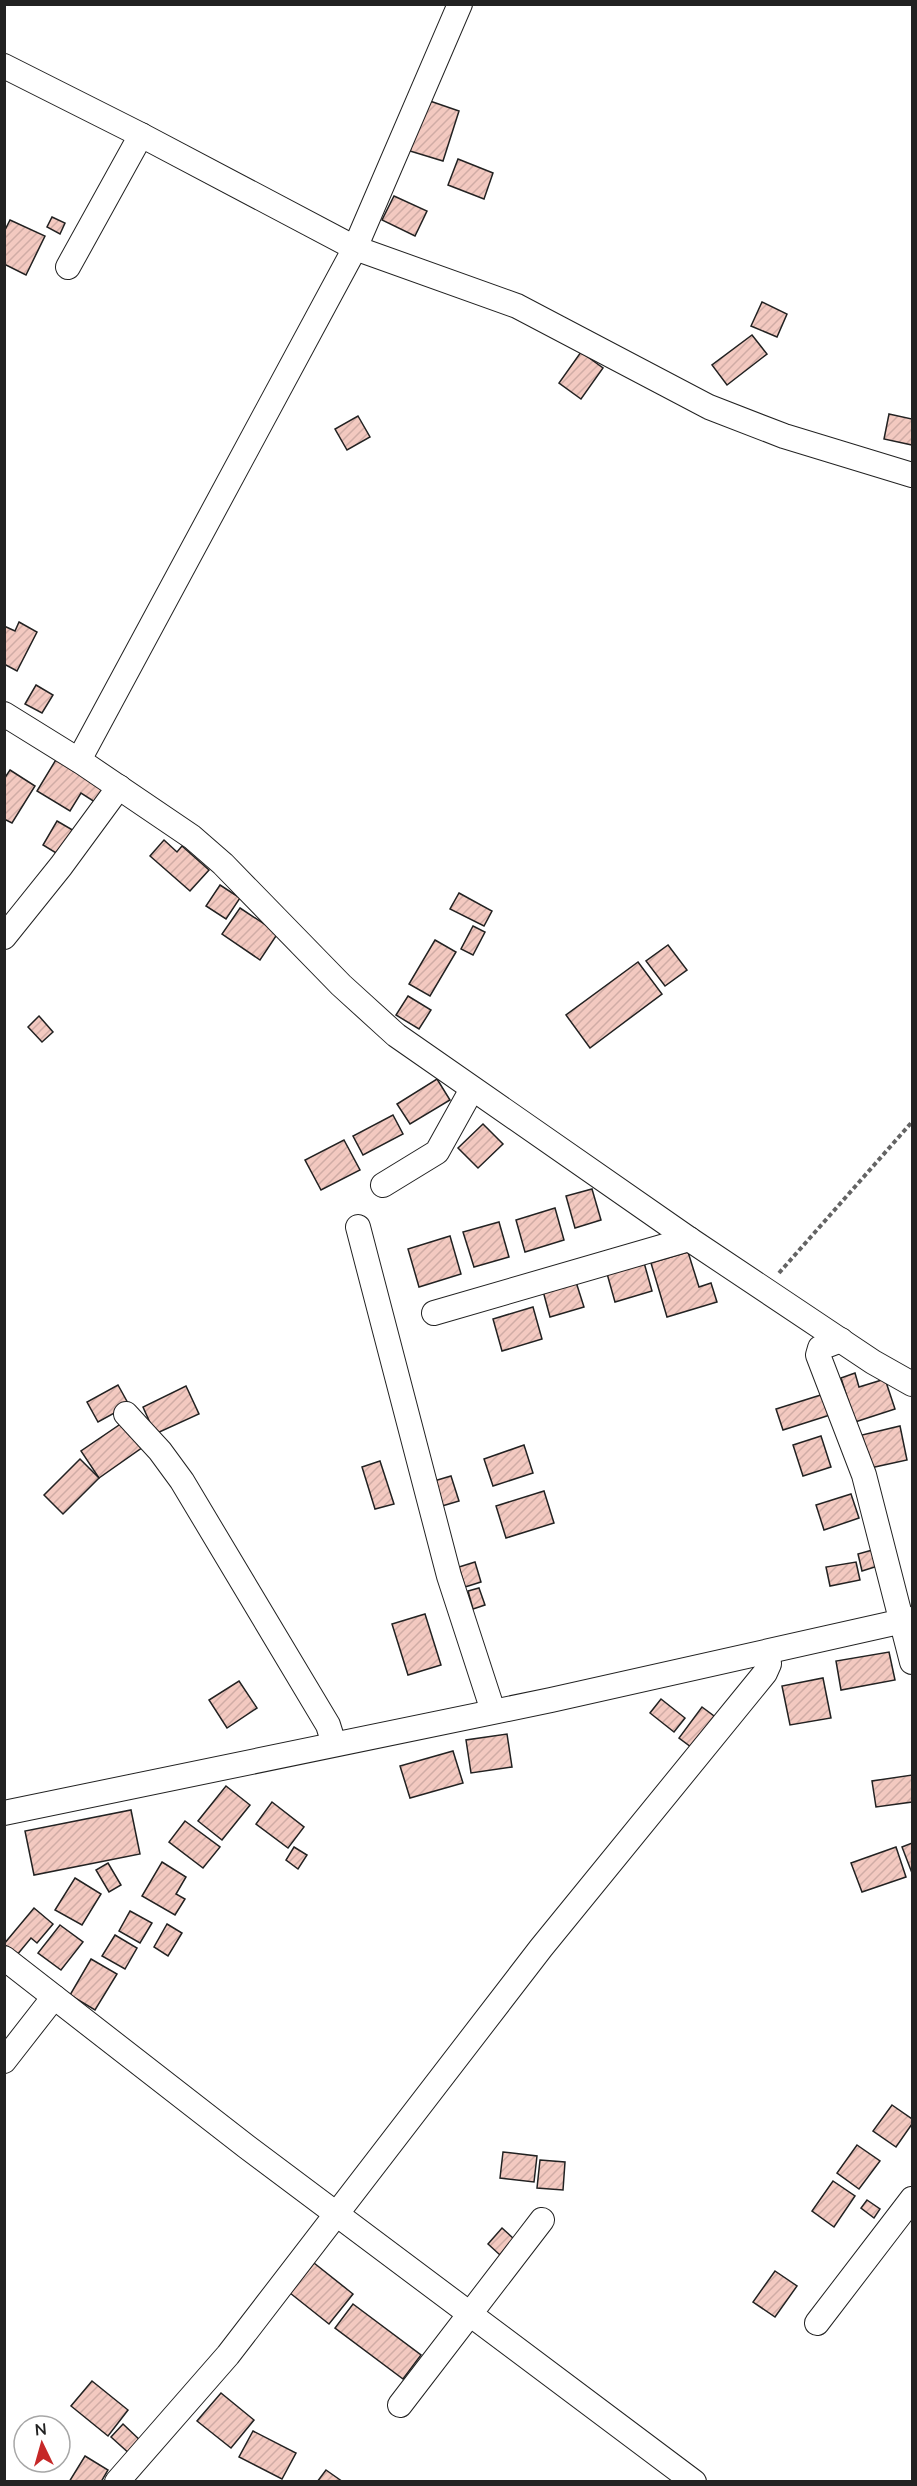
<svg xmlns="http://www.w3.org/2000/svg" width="917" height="2486" viewBox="0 0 917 2486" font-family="'Nunito Sans',sans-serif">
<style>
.building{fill:url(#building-hatch);stroke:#222;stroke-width:1.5}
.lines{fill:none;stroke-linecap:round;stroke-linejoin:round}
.minor-casing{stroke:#222;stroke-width:26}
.path{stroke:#646464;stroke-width:4;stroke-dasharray:4.5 3;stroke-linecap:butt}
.minor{stroke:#fff;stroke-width:24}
</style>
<defs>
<pattern id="building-hatch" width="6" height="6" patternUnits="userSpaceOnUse" patternTransform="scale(1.5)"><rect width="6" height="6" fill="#f3c9c0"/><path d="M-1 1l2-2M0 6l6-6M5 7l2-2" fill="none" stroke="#d0aca5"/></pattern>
</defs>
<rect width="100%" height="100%" fill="#fff"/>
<g class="building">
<polygon points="427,100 459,111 443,161 410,151"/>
<polygon points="458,159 493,173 484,199 448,185"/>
<polygon points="394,196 427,211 415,236 382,220"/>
<polygon points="52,217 65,223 60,234 47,227"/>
<polygon points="10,220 45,236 26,275 4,264 4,232"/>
<polygon points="762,302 787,314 777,337 751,326"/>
<polygon points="752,335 767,354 727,385 712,365"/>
<polygon points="581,352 603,368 581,399 559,383"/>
<polygon points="889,414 912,419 912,445 884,439"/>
<polygon points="358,416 370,437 347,450 335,429"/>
<polygon points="19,622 37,632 17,671 4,664 4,626 15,631"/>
<polygon points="36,685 53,695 42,713 25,704"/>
<polygon points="57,758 108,789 98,804 81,793 70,811 37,791"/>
<polygon points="10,770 35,786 12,823 4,819 4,779"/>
<polygon points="57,821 76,832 61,856 43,845"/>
<polygon points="164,840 177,852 182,846 209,870 190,891 150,856"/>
<polygon points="220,885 240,898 226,919 206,906"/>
<polygon points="459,893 492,911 484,926 450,909"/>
<polygon points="240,908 278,933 260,960 222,934"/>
<polygon points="473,926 485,932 473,955 461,949"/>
<polygon points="435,940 456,952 430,996 409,984"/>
<polygon points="668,945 687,970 665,986 646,961"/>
<polygon points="638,962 662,994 590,1048 566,1015"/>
<polygon points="408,996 431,1010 419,1029 396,1015"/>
<polygon points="39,1016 53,1032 42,1042 28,1027"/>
<polygon points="437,1079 450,1100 410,1124 397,1104"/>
<polygon points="393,1115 403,1134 363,1155 353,1136"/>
<polygon points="483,1124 503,1144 478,1168 458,1148"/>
<polygon points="344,1140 360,1170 321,1190 305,1160"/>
<polygon points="592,1189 601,1220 575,1228 566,1196"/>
<polygon points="555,1208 564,1240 525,1252 516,1220"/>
<polygon points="499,1222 509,1257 474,1267 463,1232"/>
<polygon points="450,1236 461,1274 419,1287 408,1249"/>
<polygon points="688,1252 699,1287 711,1283 717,1302 667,1317 651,1263"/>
<polygon points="643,1259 652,1291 615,1302 606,1270"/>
<polygon points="576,1282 584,1307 550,1317 543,1291"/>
<polygon points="533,1307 542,1339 502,1351 493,1319"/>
<polygon points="855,1373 859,1387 885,1379 895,1409 855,1422 841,1378"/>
<polygon points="118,1385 129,1405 98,1422 87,1402"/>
<polygon points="186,1386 199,1414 155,1434 143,1407"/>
<polygon points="824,1394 830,1415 783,1430 776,1409"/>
<polygon points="125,1421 143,1447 99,1478 81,1451"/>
<polygon points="900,1426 907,1460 870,1468 862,1435"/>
<polygon points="821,1436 831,1467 803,1476 793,1445"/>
<polygon points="524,1445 533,1473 493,1486 484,1459"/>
<polygon points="80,1459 99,1478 63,1514 44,1495"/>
<polygon points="380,1461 394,1504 375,1509 362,1467"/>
<polygon points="451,1476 459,1501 442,1506 434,1481"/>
<polygon points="544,1491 554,1523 506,1538 496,1506"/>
<polygon points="851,1494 859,1518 824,1530 816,1505"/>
<polygon points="876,1549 881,1565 862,1571 858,1554"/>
<polygon points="475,1562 481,1582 465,1587 459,1567"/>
<polygon points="856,1562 860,1580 830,1586 826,1567"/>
<polygon points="479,1588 485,1605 473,1609 468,1591"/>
<polygon points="425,1614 441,1665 408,1675 392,1624"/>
<polygon points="889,1652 895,1680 841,1690 836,1661"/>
<polygon points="823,1678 831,1718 790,1725 782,1686"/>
<polygon points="239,1681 257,1708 227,1728 209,1700"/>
<polygon points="661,1699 685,1718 674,1732 650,1713"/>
<polygon points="702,1707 718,1719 695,1750 679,1738"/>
<polygon points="507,1734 512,1767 471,1773 466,1740"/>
<polygon points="453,1751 463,1783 410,1798 400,1766"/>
<polygon points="912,1775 912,1802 876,1807 872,1781"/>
<polygon points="226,1786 250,1805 222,1840 198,1821"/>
<polygon points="272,1802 304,1827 288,1848 256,1824"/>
<polygon points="131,1810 140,1854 34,1875 25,1831"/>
<polygon points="185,1821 220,1847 203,1868 169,1842"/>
<polygon points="912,1843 912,1873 902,1847"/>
<polygon points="294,1847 307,1855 298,1869 286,1860"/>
<polygon points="896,1847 906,1877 862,1892 851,1863"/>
<polygon points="162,1862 186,1877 176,1894 185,1899 175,1915 142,1896"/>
<polygon points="108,1863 121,1885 109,1892 96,1870"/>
<polygon points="75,1878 101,1894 82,1925 55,1910"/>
<polygon points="34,1908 53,1924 37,1943 31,1938 17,1955 4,1944"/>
<polygon points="130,1911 152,1923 140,1943 119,1931"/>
<polygon points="167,1924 182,1933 168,1956 154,1947"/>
<polygon points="60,1925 83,1942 61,1970 38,1953"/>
<polygon points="115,1935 137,1948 125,1969 102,1956"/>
<polygon points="91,1959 117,1974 95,2010 70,1995"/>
<polygon points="892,2105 912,2119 912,2124 896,2147 873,2131"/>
<polygon points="857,2145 880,2161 859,2189 837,2173"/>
<polygon points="503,2152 537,2156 534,2182 500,2178"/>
<polygon points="540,2160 565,2162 563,2190 537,2188"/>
<polygon points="833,2181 855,2196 834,2227 812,2211"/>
<polygon points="867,2200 880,2209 874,2218 861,2208"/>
<polygon points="502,2228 514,2239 500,2255 488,2244"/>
<polygon points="314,2263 353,2294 329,2324 290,2293"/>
<polygon points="775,2271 797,2286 775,2317 753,2302"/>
<polygon points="353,2304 421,2355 403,2379 335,2328"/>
<polygon points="92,2381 128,2410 108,2436 71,2406"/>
<polygon points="221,2393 254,2420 231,2448 197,2421"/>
<polygon points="123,2424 143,2443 131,2455 111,2437"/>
<polygon points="253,2431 296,2453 282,2479 239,2457"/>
<polygon points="85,2456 108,2470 101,2482 69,2482"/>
<polygon points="326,2470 343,2482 317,2482"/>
</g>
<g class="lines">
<g class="minor-casing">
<g id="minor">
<polyline points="4,66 141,135 355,248 517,306 709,407 784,436 912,475"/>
<polyline points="68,267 141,135"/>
<polyline points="4,714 83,763 192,837 223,864 341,985 396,1035 689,1239 873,1362 912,1384"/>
<polyline points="79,760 355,248 460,4"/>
<polyline points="4,937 61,866 119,787"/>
<polyline points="383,1185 437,1152 472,1089"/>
<polyline points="358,1227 449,1576 493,1711"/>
<polyline points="434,1313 689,1239"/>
<polyline points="841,1340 820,1348 818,1355 864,1475 912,1662"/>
<polyline points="126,1414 160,1451 182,1481 328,1725 334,1744"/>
<polyline points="4,1813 551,1700 912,1619"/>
<polyline points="4,1958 247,2147 694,2482"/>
<polyline points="4,2061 54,1997"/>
<polyline points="817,2323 912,2199"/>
<polyline points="400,2405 542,2220"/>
<polyline points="117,2482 228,2355 541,1948 765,1673 769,1664 768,1653"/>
</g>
</g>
<polyline class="path" points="779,1273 912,1122"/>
<use href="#minor" class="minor"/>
</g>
<rect width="917" height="2486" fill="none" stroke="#222222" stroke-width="12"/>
<g transform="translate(42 2444) rotate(355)"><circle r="28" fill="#ffffff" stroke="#a7a7a7" stroke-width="1.5"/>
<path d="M0-4.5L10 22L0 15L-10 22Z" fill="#c62828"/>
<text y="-9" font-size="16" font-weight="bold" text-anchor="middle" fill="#222222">N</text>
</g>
</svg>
